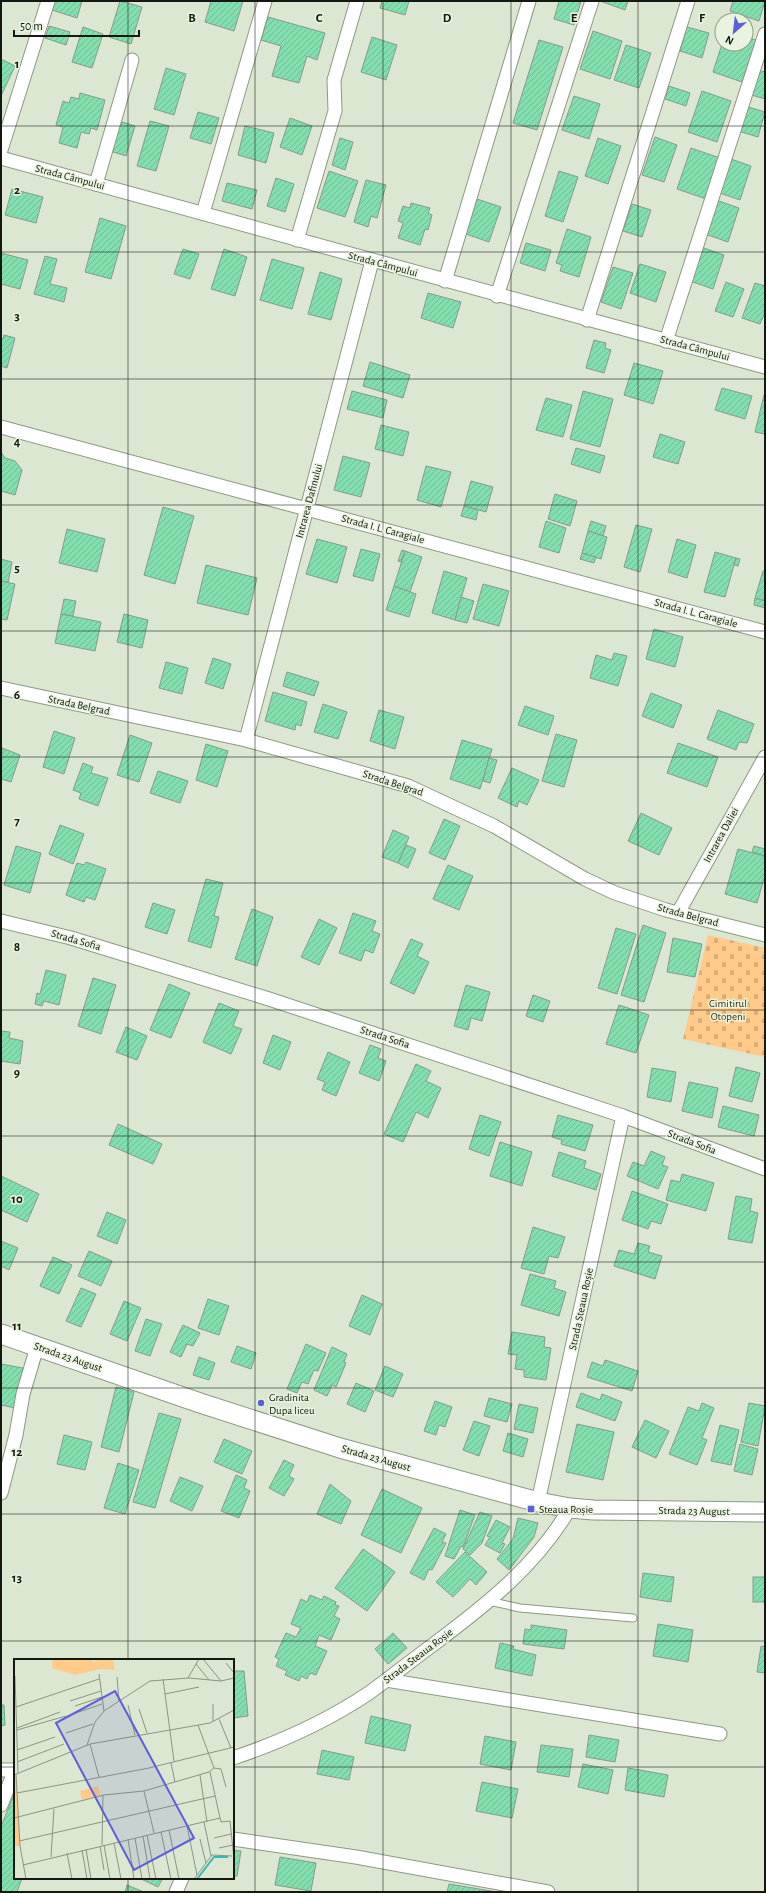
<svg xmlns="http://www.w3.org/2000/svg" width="766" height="1893" viewBox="0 0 766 1893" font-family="'Alegreya Sans',sans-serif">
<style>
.cemetery{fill:url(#cemetery-stones)}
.building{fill:url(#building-hatch);stroke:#849b8d}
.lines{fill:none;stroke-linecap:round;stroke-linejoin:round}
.service-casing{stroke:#8d9983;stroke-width:9}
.minor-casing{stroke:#8d9983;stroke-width:15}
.secondary-casing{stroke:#8d9983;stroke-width:21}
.service{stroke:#fff;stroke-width:7}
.minor{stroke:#fff;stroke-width:13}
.secondary{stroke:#fff;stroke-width:19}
.grid{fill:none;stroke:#141810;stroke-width:1;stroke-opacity:0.55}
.poi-dot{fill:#5c60d8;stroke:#e8f4dd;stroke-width:1.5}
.labels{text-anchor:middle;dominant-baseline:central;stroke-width:3;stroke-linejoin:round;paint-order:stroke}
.street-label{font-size:11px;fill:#141810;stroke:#e8f4dd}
.park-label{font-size:11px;fill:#422b0a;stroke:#e8f4dd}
.poi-label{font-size:11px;fill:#141810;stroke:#e8f4dd;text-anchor:start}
.inset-river{fill:none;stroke:#35bab2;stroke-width:2}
.inset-road{fill:none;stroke:#8b9483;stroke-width:1}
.view{fill:#5c60d8;fill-opacity:0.15;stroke:#5c60d8;stroke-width:2}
.inset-edge{fill:none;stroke:#141810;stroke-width:2}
.grid-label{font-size:13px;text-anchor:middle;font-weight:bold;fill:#141810;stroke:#e8f4dd;stroke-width:3;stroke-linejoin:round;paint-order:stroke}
</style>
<defs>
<pattern id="cemetery-stones" width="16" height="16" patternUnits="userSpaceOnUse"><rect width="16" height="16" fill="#ffca8a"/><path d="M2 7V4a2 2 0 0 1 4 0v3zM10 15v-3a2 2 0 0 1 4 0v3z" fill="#daad76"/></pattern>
<pattern id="building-hatch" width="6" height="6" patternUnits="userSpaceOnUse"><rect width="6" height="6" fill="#83deae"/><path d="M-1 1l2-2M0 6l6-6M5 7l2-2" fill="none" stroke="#70be95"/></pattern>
</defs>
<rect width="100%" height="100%" fill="#dbe7d0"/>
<polygon class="cemetery" points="708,935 765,948 765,1057 683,1039"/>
<g class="building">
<polygon points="55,1 82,1 77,18 52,10"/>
<polygon points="120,1 142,7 131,44 109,37"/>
<polygon points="211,1 243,1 234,31 205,22"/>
<polygon points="382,1 409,1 405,15 380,8"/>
<polygon points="559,1 581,1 574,25 554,19"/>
<polygon points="600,1 628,1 625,10"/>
<polygon points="733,1 765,1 759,21 730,11"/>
<polygon points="268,17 325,33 317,60 307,56 299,83 272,76 281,46 261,40"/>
<polygon points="49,26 70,32 66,45 45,38"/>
<polygon points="83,27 103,34 92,68 72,62"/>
<polygon points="687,27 709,33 702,58 680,51"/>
<polygon points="593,31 622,41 610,79 580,69"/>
<polygon points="372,37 397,45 386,80 361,72"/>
<polygon points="746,37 756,40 742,82 713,72 722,44 746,44"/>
<polygon points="539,40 563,47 537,130 513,123"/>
<polygon points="626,45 651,53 639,88 614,80"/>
<polygon points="1,59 15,66 1,96"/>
<polygon points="166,68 186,74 174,115 154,109"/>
<polygon points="755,69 765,72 765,99 748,94"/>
<polygon points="669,86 690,93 686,106 665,99"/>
<polygon points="702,91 731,101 717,142 688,132"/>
<polygon points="80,93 105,100 97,130 91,128 89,134 81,132 77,148 59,143 63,127 56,125 63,101 69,103 71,97 79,99"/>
<polygon points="574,96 600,104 589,139 562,130"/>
<polygon points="745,106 765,112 758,137 738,131"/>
<polygon points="198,112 219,118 211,144 190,138"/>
<polygon points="290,118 312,126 302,155 280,147"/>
<polygon points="119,121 135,126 126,156 110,151"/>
<polygon points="150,121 169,126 156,171 137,166"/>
<polygon points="245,126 274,133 266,163 238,155"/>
<polygon points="655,137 677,145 664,182 642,175"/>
<polygon points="340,138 353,142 345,170 332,165"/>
<polygon points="598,138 621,146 608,184 585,176"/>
<polygon points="691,148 720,158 706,199 677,189"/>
<polygon points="728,158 751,166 740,200 717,192"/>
<polygon points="329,171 358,181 345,217 317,208"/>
<polygon points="559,171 578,177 563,222 545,216"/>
<polygon points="276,178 294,184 285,212 267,206"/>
<polygon points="366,180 386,185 377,218 371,216 368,227 354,222"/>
<polygon points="227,183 257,190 252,209 222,201"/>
<polygon points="12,189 43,197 36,223 5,215"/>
<polygon points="477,199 501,207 489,242 466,234"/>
<polygon points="716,200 739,208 728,242 705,234"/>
<polygon points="411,203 430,208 428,213 432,215 428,230 425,229 420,245 398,238 403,223 398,221 403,206 410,208"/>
<polygon points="632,204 651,210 642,237 623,231"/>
<polygon points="100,218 126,226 111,279 85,272"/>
<polygon points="567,229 591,237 579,277 560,271 562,265 556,263"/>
<polygon points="526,243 551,250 545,271 520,263"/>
<polygon points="701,247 724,255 713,289 690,281"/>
<polygon points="183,249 199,254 190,279 174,274"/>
<polygon points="224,249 247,257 235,296 211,289"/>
<polygon points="1,253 28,260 20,289 1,284"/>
<polygon points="45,256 57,259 50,284 67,288 64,302 34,294"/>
<polygon points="272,259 304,268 292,309 260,300"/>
<polygon points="640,264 666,272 656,302 630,293"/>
<polygon points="613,267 633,273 621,309 601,302"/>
<polygon points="320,272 342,279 331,320 308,314"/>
<polygon points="726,282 744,289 733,317 715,311"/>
<polygon points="755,283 765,286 765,312 760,324 742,318"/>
<polygon points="428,293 461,302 453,328 421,318"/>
<polygon points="4,335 15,338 7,368 1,366 1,338 3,339"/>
<polygon points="594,340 606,343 605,348 611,350 604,373 586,368"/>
<polygon points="370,362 410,375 403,398 363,386"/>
<polygon points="634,363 663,371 653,404 624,395"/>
<polygon points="722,388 752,396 745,419 715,410"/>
<polygon points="352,391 387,400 383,418 347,409"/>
<polygon points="583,391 613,399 600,447 570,439"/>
<polygon points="764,395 765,395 765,434 755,432"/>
<polygon points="546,398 572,405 563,437 536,430"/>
<polygon points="381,425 409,432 403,456 375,449"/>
<polygon points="660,434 685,442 678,464 653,457"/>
<polygon points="576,448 605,456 600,473 571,464"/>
<polygon points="1,452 5,458 15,461 22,470 15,495 1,491"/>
<polygon points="343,456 370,463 361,497 334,490"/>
<polygon points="426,466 451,472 441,507 417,500"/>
<polygon points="471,481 493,487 486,512 464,506"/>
<polygon points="555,494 577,501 570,526 548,519"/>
<polygon points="464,506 478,510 476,520 461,516"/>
<polygon points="163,507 194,516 175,584 144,575"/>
<polygon points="546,521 566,528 559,553 539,547"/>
<polygon points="591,521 606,526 603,536 588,531"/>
<polygon points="636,525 652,529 640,572 624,567"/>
<polygon points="67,529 105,539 97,572 59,563"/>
<polygon points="588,531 607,537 601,559 582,553"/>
<polygon points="317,539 347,547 337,583 306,574"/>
<polygon points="677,539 696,545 687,578 668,572"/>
<polygon points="361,549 380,554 373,581 353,576"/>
<polygon points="402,550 405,551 401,562 398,561"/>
<polygon points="405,551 422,557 410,592 394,586"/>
<polygon points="715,552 736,558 725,597 704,592"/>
<polygon points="582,553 596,557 594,563 580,559"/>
<polygon points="736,558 740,559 738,566 734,565"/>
<polygon points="1,559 12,562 8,583 1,581"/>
<polygon points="206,565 257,578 248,615 197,603"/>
<polygon points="444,571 467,578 455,620 432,613"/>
<polygon points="763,571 765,571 765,601 755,598"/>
<polygon points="1,581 15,584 7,620 1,619"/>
<polygon points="483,584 509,591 499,626 473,619"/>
<polygon points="394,586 416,594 409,617 386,610"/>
<polygon points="461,597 474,601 467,623 455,620"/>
<polygon points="755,598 765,601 765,608 754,605"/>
<polygon points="64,599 76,601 73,616 61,614"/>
<polygon points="61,614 101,622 95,651 55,643"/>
<polygon points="124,614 148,620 142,648 117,642"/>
<polygon points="654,629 683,637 675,667 646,659"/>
<polygon points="614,653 627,656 618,686 590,678 596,655 612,660"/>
<polygon points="213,658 231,664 223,689 205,683"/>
<polygon points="166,662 188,668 182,694 159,688"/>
<polygon points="287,672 319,682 314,696 283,686"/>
<polygon points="273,692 307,702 301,726 296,724 295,730 265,721"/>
<polygon points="651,693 682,705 673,728 642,716"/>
<polygon points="323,704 347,712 338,739 314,732"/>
<polygon points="525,706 554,716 548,735 518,725"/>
<polygon points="379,710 404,717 395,749 370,741"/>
<polygon points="718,710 754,724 747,743 739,742 736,750 707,739"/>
<polygon points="54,731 75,738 64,774 43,767"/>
<polygon points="556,734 577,740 564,787 542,781"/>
<polygon points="130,735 152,743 139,782 117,775"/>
<polygon points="462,740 492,749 480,789 450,779"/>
<polygon points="678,743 718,757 707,787 667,773"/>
<polygon points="206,744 228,751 217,787 196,780"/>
<polygon points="2,748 20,755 11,782 1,779"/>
<polygon points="489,758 497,760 490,783 483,781"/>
<polygon points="83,763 93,767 91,773 108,778 98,806 79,799 81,793 73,790"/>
<polygon points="512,768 539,780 527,805 519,801 517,807 498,798"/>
<polygon points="158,771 188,781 180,803 150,793"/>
<polygon points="641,813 672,828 659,855 628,841"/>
<polygon points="444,819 460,826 445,860 429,853"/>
<polygon points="60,825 84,834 73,864 49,854"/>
<polygon points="393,830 409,837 398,863 382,857"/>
<polygon points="406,845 416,849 408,868 398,863"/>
<polygon points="16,846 41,853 30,893 4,885"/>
<polygon points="754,846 765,849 765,856 752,852"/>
<polygon points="738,849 765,856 765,875 757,903 725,894"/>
<polygon points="86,862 106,869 95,900 86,897 84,902 66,895 77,863 84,865"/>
<polygon points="448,865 473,876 459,910 433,899"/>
<polygon points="206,879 223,883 214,916 219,917 211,948 188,941"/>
<polygon points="153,903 175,910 167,934 145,927"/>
<polygon points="252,909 273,917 257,966 235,959"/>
<polygon points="353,913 376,921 372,931 380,934 373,953 365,950 361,961 339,953"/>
<polygon points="319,919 337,928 319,965 301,957"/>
<polygon points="643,925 666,933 644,1002 621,995"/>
<polygon points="616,928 636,934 617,994 598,988"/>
<polygon points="673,938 702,944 695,977 667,972"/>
<polygon points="411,939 423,944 417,956 429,962 414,994 390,983"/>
<polygon points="46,970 66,975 59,1005 44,1001 42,1006 35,1004 37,993 40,994"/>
<polygon points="93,978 116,985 101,1034 78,1026"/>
<polygon points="169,984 190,993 171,1038 150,1030"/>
<polygon points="466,985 490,992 482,1021 471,1018 468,1030 454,1026"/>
<polygon points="533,995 550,1001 543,1022 526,1016"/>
<polygon points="219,1003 239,1011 233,1026 242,1029 231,1054 203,1042"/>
<polygon points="619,1005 649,1015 636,1053 606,1044"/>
<polygon points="126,1027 147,1036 137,1060 116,1052"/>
<polygon points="1,1031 10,1032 9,1038 23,1041 20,1064 1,1061"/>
<polygon points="273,1035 291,1042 280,1070 263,1063"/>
<polygon points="370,1045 381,1049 378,1058 386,1061 379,1081 359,1073"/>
<polygon points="328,1052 350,1062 336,1096 322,1090 325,1082 317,1079"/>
<polygon points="416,1064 431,1071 426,1081 441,1088 428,1118 416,1112 403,1142 384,1134"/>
<polygon points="736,1067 760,1073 752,1102 729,1096"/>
<polygon points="652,1068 676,1072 671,1102 647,1097"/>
<polygon points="689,1082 718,1088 712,1118 682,1111"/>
<polygon points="723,1106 759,1115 754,1136 718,1127"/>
<polygon points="480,1115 501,1122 489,1156 469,1149"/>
<polygon points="558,1115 593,1125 585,1151 561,1144 562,1140 552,1137"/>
<polygon points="118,1124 162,1144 153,1164 109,1145"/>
<polygon points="500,1142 532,1152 522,1186 490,1176"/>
<polygon points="651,1151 665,1157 662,1165 668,1167 658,1189 627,1176 633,1162 644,1166"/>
<polygon points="559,1152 586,1161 584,1168 601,1174 596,1190 552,1176"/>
<polygon points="682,1174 714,1183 706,1211 666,1200 671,1180 680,1182"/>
<polygon points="1,1176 39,1194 27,1222 1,1210"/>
<polygon points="632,1191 668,1204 661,1224 651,1221 648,1229 622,1220"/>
<polygon points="736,1196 752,1199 750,1211 758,1213 752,1243 728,1239"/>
<polygon points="107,1212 126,1220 117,1244 97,1236"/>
<polygon points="533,1227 565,1237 558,1258 549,1256 544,1274 521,1268"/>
<polygon points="1,1241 18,1248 9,1270 1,1266"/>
<polygon points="638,1243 650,1246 648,1252 662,1256 655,1279 614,1266 619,1250 634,1254"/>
<polygon points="89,1251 112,1261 101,1286 78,1276"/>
<polygon points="53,1257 72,1265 59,1294 40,1286"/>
<polygon points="530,1274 556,1281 554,1288 566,1292 559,1316 521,1305"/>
<polygon points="81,1288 96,1294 81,1327 66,1321"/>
<polygon points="362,1295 382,1304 370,1335 349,1326"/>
<polygon points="208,1299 229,1306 219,1335 198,1328"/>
<polygon points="124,1301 141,1308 127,1341 110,1334"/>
<polygon points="146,1319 162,1324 150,1356 135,1351"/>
<polygon points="183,1325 200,1333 193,1346 187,1344 181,1357 170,1352"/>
<polygon points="512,1332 545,1337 544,1347 551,1348 546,1380 524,1377 524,1370 515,1369 517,1355 508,1354"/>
<polygon points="306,1344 326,1353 318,1371 314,1370 308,1384 302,1382 297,1393 287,1389"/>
<polygon points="237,1346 256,1353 251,1369 231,1362"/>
<polygon points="332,1347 347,1354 344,1362 346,1363 336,1387 332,1385 327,1396 314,1390"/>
<polygon points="199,1357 215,1363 209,1380 193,1375"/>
<polygon points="605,1360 638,1371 632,1391 587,1377 592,1362 603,1366"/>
<polygon points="1,1364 23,1368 15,1408 1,1405"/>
<polygon points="385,1366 403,1374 393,1397 375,1390"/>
<polygon points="356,1383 374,1391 365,1412 347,1404"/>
<polygon points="116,1387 134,1392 119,1452 101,1447"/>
<polygon points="581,1393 600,1400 602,1394 622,1402 615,1421 576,1407"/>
<polygon points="489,1398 512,1404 507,1422 484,1416"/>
<polygon points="435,1401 452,1407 445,1427 439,1425 436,1435 424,1431"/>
<polygon points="702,1403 714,1408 702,1438 707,1440 697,1465 669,1454 688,1407 699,1411"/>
<polygon points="749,1403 765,1406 758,1446 741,1442"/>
<polygon points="519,1404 538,1408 533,1433 514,1429"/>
<polygon points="159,1413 181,1419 155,1508 133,1502"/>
<polygon points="645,1420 669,1431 656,1458 632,1447"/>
<polygon points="474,1421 490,1426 479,1456 463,1450"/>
<polygon points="577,1424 614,1432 603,1480 566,1472"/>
<polygon points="720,1425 739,1430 731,1465 711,1461"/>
<polygon points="508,1433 528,1439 523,1457 503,1451"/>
<polygon points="64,1435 92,1442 85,1470 57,1464"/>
<polygon points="224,1439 252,1451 242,1474 214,1462"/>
<polygon points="740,1444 758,1449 752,1475 734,1471"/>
<polygon points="284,1460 294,1465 289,1476 294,1479 284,1496 269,1488"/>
<polygon points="118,1463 139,1470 125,1514 104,1508"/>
<polygon points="236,1475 247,1480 244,1488 250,1491 239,1518 221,1511"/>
<polygon points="180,1477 203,1486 192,1511 170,1501"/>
<polygon points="330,1484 351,1501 341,1524 317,1514"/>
<polygon points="382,1489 422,1508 401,1553 361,1535"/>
<polygon points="460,1510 475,1515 463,1547 461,1546 454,1559 445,1556"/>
<polygon points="480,1512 492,1516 482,1543 470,1555 463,1549"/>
<polygon points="518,1518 538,1523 534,1537 509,1570 497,1559 513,1539"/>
<polygon points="496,1520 510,1527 502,1543 505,1544 500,1553 485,1545 490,1537 487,1536"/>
<polygon points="434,1528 446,1534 442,1542 446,1543 432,1570 429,1569 424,1580 410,1573"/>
<polygon points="363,1549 395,1572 367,1611 335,1588"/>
<polygon points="465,1552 487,1572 476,1585 470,1579 453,1597 436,1582"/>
<polygon points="643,1573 674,1577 671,1602 640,1597"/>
<rect x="753" y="1577" width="12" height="25"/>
<polygon points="310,1595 322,1600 324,1596 336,1602 335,1605 339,1606 334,1616 340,1619 331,1640 319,1635 315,1646 327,1651 316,1675 310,1673 307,1679 301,1676 299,1681 285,1675 287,1671 276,1666 279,1659 275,1657 286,1633 296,1637 301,1628 291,1624 301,1599 307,1602"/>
<polygon points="658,1624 693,1630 688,1662 653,1656"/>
<polygon points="531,1625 567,1630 564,1649 523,1644 525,1629 531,1630"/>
<polygon points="393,1633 407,1648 388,1664 375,1649"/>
<polygon points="500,1643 514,1646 513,1649 536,1655 532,1676 495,1668"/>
<polygon points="761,1646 765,1647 765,1673 757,1672"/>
<polygon points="233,1671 244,1671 248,1716 233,1718"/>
<polygon points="1,1705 4,1705 5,1725 1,1726"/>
<polygon points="371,1716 411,1725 405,1751 365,1743"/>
<polygon points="589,1735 619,1740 615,1762 586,1757"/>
<polygon points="485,1736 516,1742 511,1770 480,1764"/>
<polygon points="541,1745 573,1749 569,1777 537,1772"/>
<polygon points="322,1750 354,1757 349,1780 317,1774"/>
<polygon points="583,1764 613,1770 608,1794 578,1787"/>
<polygon points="628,1768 668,1775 664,1797 625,1790"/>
<polygon points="482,1782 518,1789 512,1818 476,1811"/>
<polygon points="13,1796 15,1796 15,1878 22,1878 17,1892 1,1892 1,1827"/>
<polygon points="233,1850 241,1851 237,1876 233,1876"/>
<polygon points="280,1857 316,1863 311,1891 275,1885"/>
<polygon points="139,1878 163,1878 158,1887"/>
<polygon points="449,1884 497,1892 447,1892"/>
<polygon points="127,1885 144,1892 125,1892"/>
</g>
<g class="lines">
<g class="service-casing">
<polyline id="service" points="489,1601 520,1608 633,1618"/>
</g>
<g class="minor-casing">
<g id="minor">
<polyline points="1,150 48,1"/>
<path d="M1 158C256 228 510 299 765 367"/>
<polyline points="96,184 132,60"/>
<polyline points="203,213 265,1"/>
<polyline points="297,240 335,111 334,80 357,1"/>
<polyline points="445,281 529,1"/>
<polyline points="497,296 592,1"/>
<polyline points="587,320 688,1"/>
<polyline points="666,341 765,34"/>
<polyline points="1,427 765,632"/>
<polyline points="1,688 246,740 408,786 494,826 585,879 615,893 666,910 765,935"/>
<polyline points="246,740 372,261"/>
<polyline points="678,913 765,757"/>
<polyline points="1,921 71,938 269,999 623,1116 765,1169"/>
<polyline points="1,1493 16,1435 23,1394 37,1347"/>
<polyline points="538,1502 623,1116"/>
<polyline points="386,1680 720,1734"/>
<path d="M233 1758C281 1742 327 1721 369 1693 391 1677 412 1660 434 1644 486 1605 537 1565 570 1508"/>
<polyline points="1,1770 15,1770"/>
<polyline points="1,1805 15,1770"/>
<polyline points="233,1839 356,1857 548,1892"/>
<polyline points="176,1892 182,1878"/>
</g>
</g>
<g class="secondary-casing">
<polyline id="secondary" points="1,1334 200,1403 340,1448 538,1502 570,1508 593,1510 765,1512"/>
</g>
<use href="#service" class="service"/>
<use href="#minor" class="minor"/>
<use href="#secondary" class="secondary"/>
</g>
<path class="grid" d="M128 1V1660M255 1V1892M383 1V1892M511 1V1892M638 1V1892M1 126H765M1 252H765M1 379H765M1 505H765M1 631H765M1 757H765M1 883H765M1 1010H765M1 1136H765M1 1262H765M1 1388H765M1 1514H765M1 1641H765M1 1767H15M233 1767H765M128 1878V1892"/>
<g class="poi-dot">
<circle cx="261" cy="1403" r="4"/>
<rect x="527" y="1505" width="8" height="8" rx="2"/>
</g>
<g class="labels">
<g class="street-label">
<text transform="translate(70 177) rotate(15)">Strada Câmpului</text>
<text transform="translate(383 264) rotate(15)">Strada Câmpului</text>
<text transform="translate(695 348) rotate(15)">Strada Câmpului</text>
<text transform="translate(309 501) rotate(-75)">Intrarea Dafinului</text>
<text transform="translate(383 529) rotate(15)">Strada I. L. Caragiale</text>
<text transform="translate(696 613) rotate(15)">Strada I. L. Caragiale</text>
<text transform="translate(79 705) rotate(12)">Strada Belgrad</text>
<text transform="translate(393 783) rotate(18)">Strada Belgrad</text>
<text transform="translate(721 835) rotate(-61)">Intrarea Daliei</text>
<text transform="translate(688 915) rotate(15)">Strada Belgrad</text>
<text transform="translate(76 940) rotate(16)">Strada Sofia</text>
<text transform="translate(385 1037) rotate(18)">Strada Sofia</text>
<text transform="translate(692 1142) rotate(21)">Strada Sofia</text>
<text transform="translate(581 1309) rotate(-78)">Strada Steaua Roșie</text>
<text transform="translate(68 1357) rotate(19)">Strada 23 August</text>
<text transform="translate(376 1458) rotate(16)">Strada 23 August</text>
<text transform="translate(694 1511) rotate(1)">Strada 23 August</text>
<text transform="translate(418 1656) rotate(-37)">Strada Steaua Roșie</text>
</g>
<g class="park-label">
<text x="728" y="1003">Cimitirul<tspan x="728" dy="13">Otopeni</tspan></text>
</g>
<g class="poi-label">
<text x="269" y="1397">Gradinita<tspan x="269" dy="13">Dupa liceu</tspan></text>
<text x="539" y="1509">Steaua Roșie</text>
</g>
</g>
<g transform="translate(14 1659)">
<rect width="220" height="220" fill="#dbe7d0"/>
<path d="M39 0H75L81 3 82 0H104L99 1 101 11 87 10 61 16 38 9Z" fill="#ffca8a"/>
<path d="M2 115 6 187H0V116ZM84 127 86 136 68 141 66 132Z" fill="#ffca8a"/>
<path class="inset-river" d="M183 220 200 198H214"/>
<path class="inset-road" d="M189 0 207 22M212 4 220 14M182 5 195 21M85 15 90 52M1 17 4 114M103 18 105 42M174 19 185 0M149 20 160 102M151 35 185 28M56 42 87 32M199 45V62M114 46 121 76M61 47 88 38M2 48 85 20M125 50 133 74M53 57 88 45M205 60 217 89M184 66 200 109M3 69 46 53M3 71 52 57M52 74 79 65M76 85 85 118M73 86 81 63 90 52 136 22 175 19 207 22 220 19M3 91 41 78M3 103 50 85M157 104 161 123M200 109 207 110 212 128M196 113 206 159M2 115 6 187 12 220M0 116 76 85 196 64 220 51M186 116 193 163M130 132 140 174M3 134 135 109 220 88M0 159 90 136 130 132 195 113 200 109M206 159 207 163 216 162 220 200M190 163 197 197M173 167 183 216M155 171 165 220M147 173 157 220M133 176 142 220M129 177 136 220M121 179 128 220M200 179 217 175M114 180 120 220M186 180 192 204M5 182 201 137M100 184 107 220M88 186 89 136M90 186 96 220M86 187 90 211M205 189 219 186M72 190 77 220M68 191 73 220M53 194 58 220M37 198 40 150M9 206 206 159M180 220 198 196 218 197"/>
<path class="view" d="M101 32 180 179 120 211 42 64Z"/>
<rect width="220" height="220" class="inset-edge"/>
</g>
<g class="grid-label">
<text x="192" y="22">B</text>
<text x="319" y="22">C</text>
<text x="447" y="22">D</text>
<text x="574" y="22">E</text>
<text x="702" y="22">F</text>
<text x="17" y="68">1</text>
<text x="17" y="194">2</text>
<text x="17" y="320">3</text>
<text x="17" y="446">4</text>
<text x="17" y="572">5</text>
<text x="17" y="699">6</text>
<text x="17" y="825">7</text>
<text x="17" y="951">8</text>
<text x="17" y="1077">9</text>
<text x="17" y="1203">10</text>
<text x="17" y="1330">11</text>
<text x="17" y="1456">12</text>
<text x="17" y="1582">13</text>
</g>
<rect width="766" height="1893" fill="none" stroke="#141810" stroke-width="4"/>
<g transform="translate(734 32) rotate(208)"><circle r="19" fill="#e8f4dd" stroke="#939c8b"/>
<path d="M0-3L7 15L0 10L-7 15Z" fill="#5c60d8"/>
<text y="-6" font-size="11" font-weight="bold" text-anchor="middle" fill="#141810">N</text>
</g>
<path d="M14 30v6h125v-6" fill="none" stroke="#141810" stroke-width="2"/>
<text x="20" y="30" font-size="12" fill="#141810" stroke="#e8f4dd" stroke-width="3" paint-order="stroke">50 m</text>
</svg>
